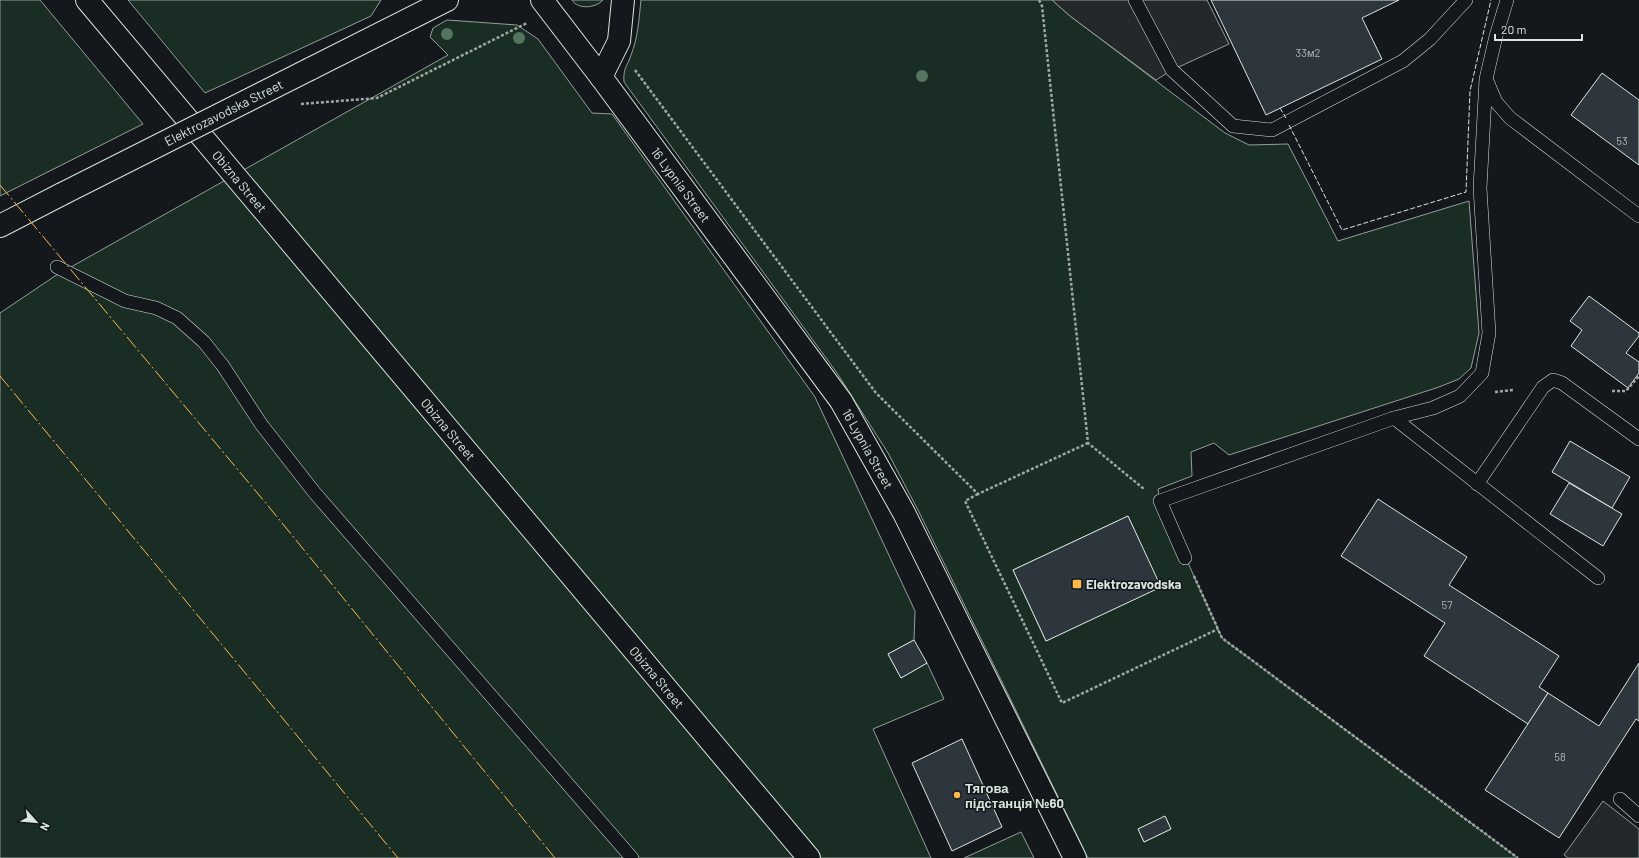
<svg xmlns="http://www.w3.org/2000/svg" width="1639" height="858" viewBox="0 0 1639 858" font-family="Barlow,sans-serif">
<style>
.green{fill:#1a2d24;stroke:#939e99;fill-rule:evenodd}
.parking{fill:#24282b;stroke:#939e99}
.building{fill:#2c363c;stroke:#d8e6dc}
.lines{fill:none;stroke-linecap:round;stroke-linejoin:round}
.service-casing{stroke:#d8e6dc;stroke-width:14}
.tertiary-casing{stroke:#d8e6dc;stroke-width:24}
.secondary-casing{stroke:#d8e6dc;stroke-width:24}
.primary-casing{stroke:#d8e6dc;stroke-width:24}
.path{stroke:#9da8a2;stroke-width:2.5;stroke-dasharray:3 2;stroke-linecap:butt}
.service{stroke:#14181c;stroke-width:13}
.tertiary{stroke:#14181c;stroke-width:22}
.secondary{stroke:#14181c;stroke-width:22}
.primary{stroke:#14181c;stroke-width:22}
.secondary-bridge-casing{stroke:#d8e6dc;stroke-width:24;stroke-linecap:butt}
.secondary-bridge{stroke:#14181c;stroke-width:22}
.fence{stroke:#d8e6dc;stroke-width:1;stroke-dasharray:5 2;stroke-linecap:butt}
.power{stroke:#ffb74d;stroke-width:1;stroke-dasharray:14 3 2 3;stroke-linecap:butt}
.tree{fill:#55745f}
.poi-dot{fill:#ffb74d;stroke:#14181c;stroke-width:1.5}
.labels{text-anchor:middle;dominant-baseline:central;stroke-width:3;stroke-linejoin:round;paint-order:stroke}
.number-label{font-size:11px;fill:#adbab4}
.street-label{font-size:13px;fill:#d8e6dc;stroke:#14181c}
.poi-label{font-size:13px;font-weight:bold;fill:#d8e6dc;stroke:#14181c;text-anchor:start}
</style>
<rect width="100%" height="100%" fill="#14181c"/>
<g class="green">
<polygon points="0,0 40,0 143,124 0,196"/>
<polygon points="128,0 381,0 371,16 205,93"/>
<path d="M572 0H603C596 8 578 10 572 0Z"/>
<path d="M641 0H1052L1070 16 1225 133 1249 145 1288 144 1338 241 1469 201 1479 333 1471 368 1459 379 1439 387 1229 455 1214 443 1191 452 1192 476 1158 489 1160 501 1222 638 1518 858H1088L919 512 888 453 837 373 624 82C623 68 627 67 631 55 638 38 639 18 641 0ZM1128 516 1160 587 1046 641 1013 570ZM1165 817 1171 829 1144 842 1138 829Z"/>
<polygon points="447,20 517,25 538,39 592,113 612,114 815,397 915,611 914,640 888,654 901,678 927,663 944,699 873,729 931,858 0,858 0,313 55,276 448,55 430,37 433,28"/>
<polygon points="1021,832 1034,858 964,858"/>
</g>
<g class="parking">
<polygon points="1052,0 1207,0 1229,44 1172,70 1156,80 1070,16"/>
<polygon points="1603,801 1639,829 1639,858 1568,858 1564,855"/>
</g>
<g class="building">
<polygon points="1211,0 1399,0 1362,18 1382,59 1266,115"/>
<polygon points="1602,73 1639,100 1639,165 1571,115"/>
<polygon points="1589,296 1639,333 1639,336 1626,353 1639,362 1639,373 1628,388 1571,346 1582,330 1570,321"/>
<polygon points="1570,441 1630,477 1612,508 1552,472"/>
<polygon points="1569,483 1622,514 1603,546 1550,514"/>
<polygon points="1378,499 1467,557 1449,585 1559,656 1539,687 1548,693 1528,724 1424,656 1445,623 1341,556"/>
<polygon points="1128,516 1161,587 1046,641 1013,570"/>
<polygon points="914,640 927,663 901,678 888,654"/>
<polygon points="1639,663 1639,721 1636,719 1559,838 1485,790 1548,693 1599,726"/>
<polygon points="962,739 1002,827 952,851 912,763"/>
<polygon points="1165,816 1171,829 1144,842 1138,829"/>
</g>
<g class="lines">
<g class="service-casing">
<g id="service">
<polyline points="1135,0 1172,70 1233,126 1272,130 1403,61 1430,39 1466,0"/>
<polyline points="1487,81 1496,102 1510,118 1639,216"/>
<polyline points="57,267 125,301 156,308 177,318 204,342 223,366 261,424 314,492 632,858"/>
<polyline points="1394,418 1598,578"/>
<polyline points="1477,484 1543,387 1553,380 1562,383 1639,439"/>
<polyline points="1185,558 1160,501 1394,418 1433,408 1460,396 1482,373 1489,333 1480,188 1486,79 1496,36 1507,0"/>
<polyline points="1620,799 1639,816"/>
</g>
</g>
<g class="tertiary-casing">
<g id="tertiary">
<path id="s1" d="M542 0 601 77 841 401 904 513 1075 858"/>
</g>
</g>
<g class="secondary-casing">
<g id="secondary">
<polyline points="310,69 447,0"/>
<polyline points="601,77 619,41 623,0"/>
<polyline points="0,226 62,194"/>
</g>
</g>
<g class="primary-casing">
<g id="primary">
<path id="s2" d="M87 0 809 858"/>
</g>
</g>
<g class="path">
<polyline points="1039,0 1042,6 1088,443 1144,489"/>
<polyline points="635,70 876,393 978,494 1088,443"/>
<polyline points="301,104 377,98 527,23"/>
<polyline points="1612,391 1626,391 1639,376"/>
<polyline points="1495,392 1513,390"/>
<polyline points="978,494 965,501 1062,703 1218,629"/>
<polyline points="1194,576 1222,638 1518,858"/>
</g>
<use href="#service" class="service"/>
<use href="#tertiary" class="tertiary"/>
<use href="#secondary" class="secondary"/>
<use href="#primary" class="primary"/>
<g class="secondary-bridge-casing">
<g id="secondary-bridge">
<path id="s3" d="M62 194 310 69"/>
</g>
</g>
<use href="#secondary-bridge" class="secondary-bridge"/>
<g class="fence">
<polyline points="1280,108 1286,118"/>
<polyline points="1289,125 1342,230 1466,192 1470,91 1491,0"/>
</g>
<g class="power">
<polyline points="0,185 269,507 555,858"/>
<polyline points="0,376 398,858"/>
</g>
</g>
<g class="tree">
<circle cx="447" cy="34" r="6"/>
<circle cx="519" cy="38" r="6"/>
<circle cx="922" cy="76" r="6"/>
</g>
<g class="poi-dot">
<rect x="1072" y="579" width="10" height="10" rx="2"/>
<circle cx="957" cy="795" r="4"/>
</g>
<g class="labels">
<g class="number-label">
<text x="1308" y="52">33м2</text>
<text x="1622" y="140">53</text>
<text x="1447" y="604">57</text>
<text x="1560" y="756">58</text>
</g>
<g class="street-label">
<text stroke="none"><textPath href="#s3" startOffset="181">Elektrozavodska Street</textPath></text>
<text stroke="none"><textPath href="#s2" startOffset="237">Obizna Street</textPath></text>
<text stroke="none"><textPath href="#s1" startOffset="231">16 Lypnia Street</textPath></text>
<text stroke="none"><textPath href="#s2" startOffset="561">Obizna Street</textPath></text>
<text stroke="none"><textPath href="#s1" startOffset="555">16 Lypnia Street</textPath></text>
<text stroke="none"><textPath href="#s2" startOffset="885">Obizna Street</textPath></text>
</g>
<g class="poi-label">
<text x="1086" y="584">Elektrozavodska</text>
<text x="965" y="788">Тягова<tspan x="965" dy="15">підстанція №60</tspan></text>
</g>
</g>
<g transform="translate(36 822) rotate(117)" stroke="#14181c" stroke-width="3" paint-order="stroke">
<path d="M0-3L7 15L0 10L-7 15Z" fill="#d8e6dc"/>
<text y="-6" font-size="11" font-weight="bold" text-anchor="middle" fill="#d8e6dc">N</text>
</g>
<path d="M1495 34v6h87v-6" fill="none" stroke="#d8e6dc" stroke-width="2"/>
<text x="1501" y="34" font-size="12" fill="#d8e6dc" stroke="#14181c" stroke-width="3" paint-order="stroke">20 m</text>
</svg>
